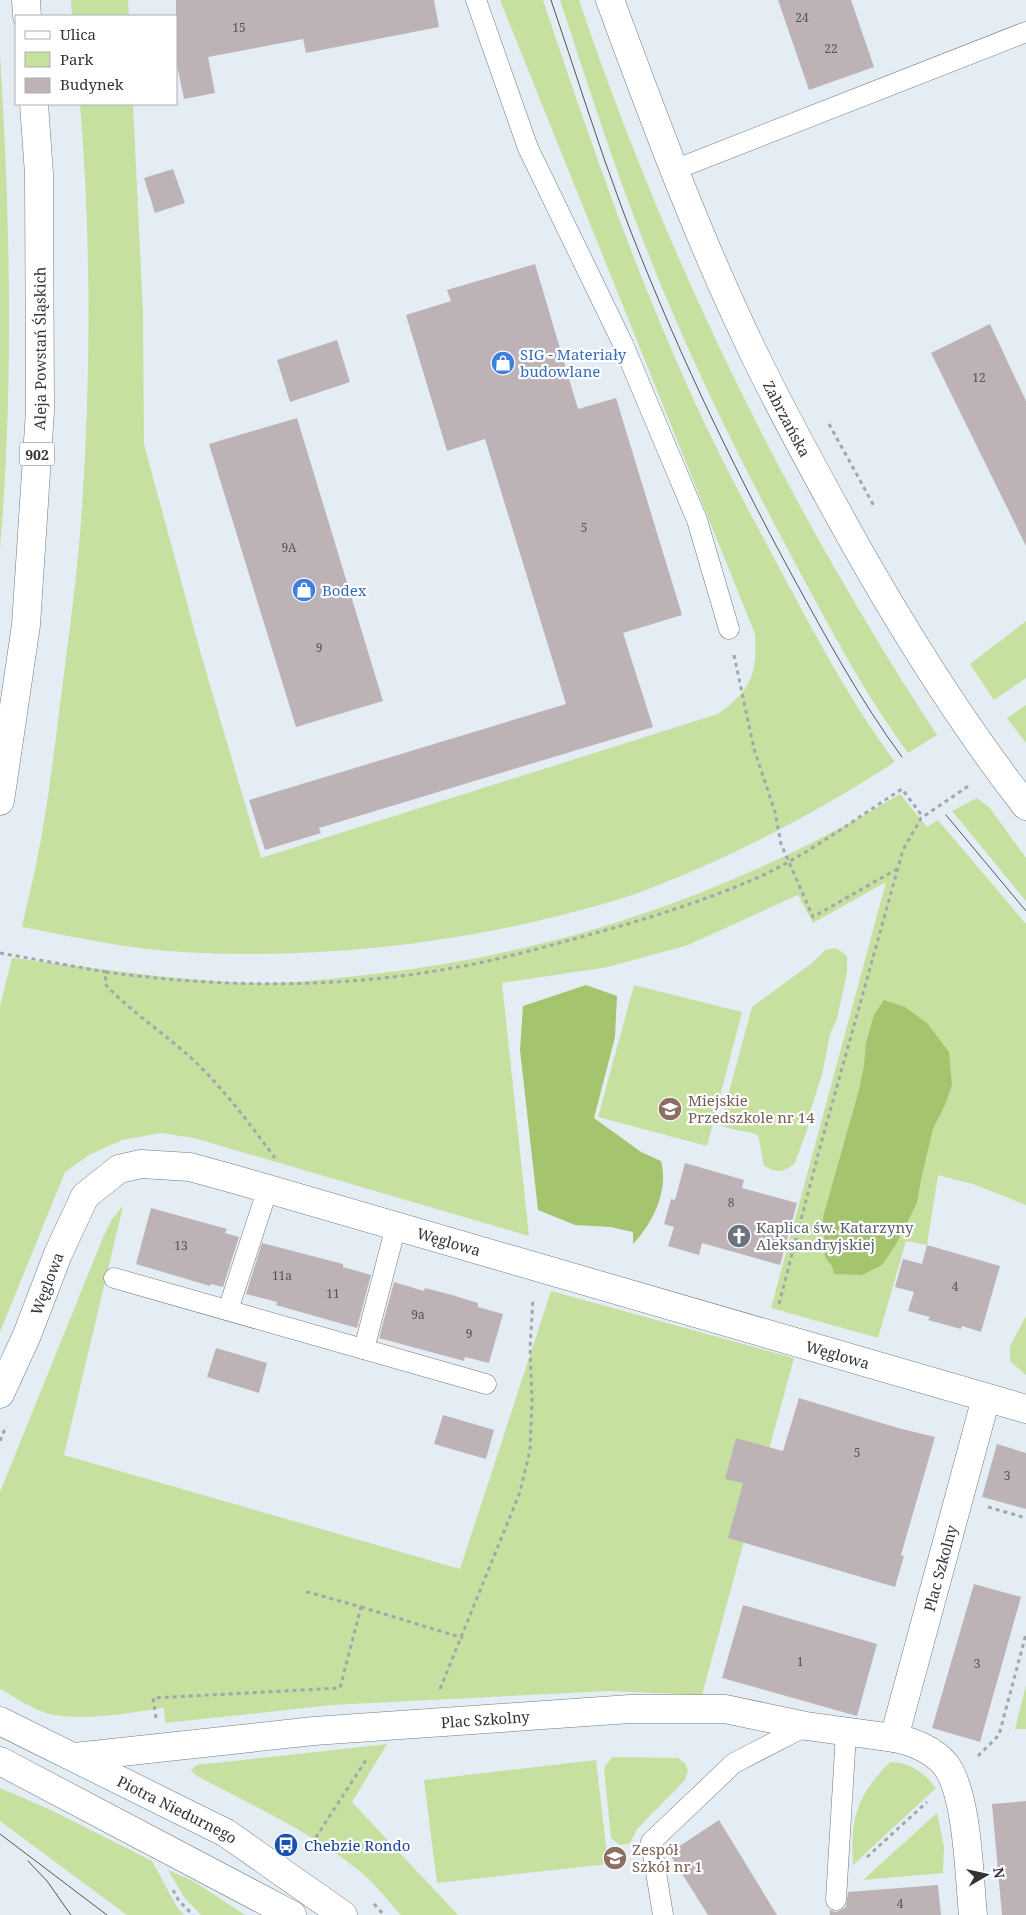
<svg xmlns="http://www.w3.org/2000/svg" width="1026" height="1915" viewBox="0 0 1026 1915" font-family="'Noto Serif',serif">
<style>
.green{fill:#c6e0a0}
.forest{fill:#a4c46e}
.building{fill:#bdb3b7}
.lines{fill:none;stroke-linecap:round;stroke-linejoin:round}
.service-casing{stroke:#727a80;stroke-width:21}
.minor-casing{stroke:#727a80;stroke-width:29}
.secondary-casing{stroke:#727a80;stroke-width:29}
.primary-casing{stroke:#727a80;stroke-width:29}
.path{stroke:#a1a8ad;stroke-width:3;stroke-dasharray:4 4;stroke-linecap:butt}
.service{stroke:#fff;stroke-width:20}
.minor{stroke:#fff;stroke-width:28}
.secondary{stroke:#fff;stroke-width:28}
.primary{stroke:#fff;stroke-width:28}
.tram{stroke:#515659;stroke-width:1}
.labels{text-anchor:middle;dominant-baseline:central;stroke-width:4.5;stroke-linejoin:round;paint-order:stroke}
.number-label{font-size:12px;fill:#545457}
.shield{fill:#fff;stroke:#6f7273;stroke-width:1}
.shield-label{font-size:14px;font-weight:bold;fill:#313537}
.street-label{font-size:15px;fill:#313537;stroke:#fff}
.shop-label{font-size:15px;fill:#366cbe;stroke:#fff;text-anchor:start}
.education-label{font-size:15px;fill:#785e54;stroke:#fff;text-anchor:start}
.worship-label{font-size:15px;fill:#5b616d;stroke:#fff;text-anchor:start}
.transit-label{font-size:15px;fill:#164399;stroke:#fff;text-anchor:start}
</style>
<rect width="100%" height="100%" fill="#e5edf4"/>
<g class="green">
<polygon points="71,0 128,0 129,16 72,16"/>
<path d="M500 0H543C588 134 633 267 692 396 719 456 751 515 782 573 817 638 851 703 895 762 816 813 734 856 646 890 617 901 585 909 554 917 432 947 306 959 181 952 128 949 75 937 22 927 29 895 37 864 42 833 50 788 55 743 61 697 69 634 78 571 82 507 91 372 91 238 80 104H133L143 313 144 444 200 651 261 858 718 714C750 691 758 674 755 634Z"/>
<path d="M560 0H579C666 258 788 508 937 735L908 753C864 693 830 628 795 563 741 462 690 360 648 253 615 170 588 85 560 0Z"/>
<path d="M0 54C10 219 14 383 0 548Z"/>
<polygon points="1026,621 1026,678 994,700 970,664"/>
<polygon points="1026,705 1026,743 1007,718"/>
<path d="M900 794 927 827 938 820 1026 924V1205L976 1185 938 1175 927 1245 906 1241 878 1338 771 1308 886 882 813 923 798 895 688 945 608 967 502 983 529 1236 194 1138 161 1133 122 1140 89 1155 65 1172 0 1332V1006L12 958C90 967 169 980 248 983 289 984 332 979 373 974 560 953 739 891 900 794Z"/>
<polygon points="977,798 990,808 1026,858 1026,901 952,811"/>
<path d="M836 948 847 956V973L837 1019 830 1034 822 1075 811 1109 808 1127 795 1163C783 1173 777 1173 764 1166L758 1135C745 1130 733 1131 720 1125L752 1007 812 963 825 950Z"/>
<polygon points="634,985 742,1012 707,1146 598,1117"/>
<path d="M123 1206 64 1455 460 1569 551 1291 794 1358 702 1695 609 1691 332 1705 165 1723 164 1708C130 1712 91 1721 56 1715 37 1713 17 1698 0 1689V1492L102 1240 112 1219Z"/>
<polygon points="1026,1316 1026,1375 1010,1361 1010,1346"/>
<polygon points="1026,1685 1026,1729 1015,1729"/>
<path d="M387 1744 352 1802 458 1915H401C388 1901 376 1885 362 1873 317 1835 250 1804 197 1776L191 1770 197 1765Z"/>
<polygon points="612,1757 678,1758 685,1763 688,1771 685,1780 637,1829 630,1843 620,1845 611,1838 604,1768"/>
<polygon points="596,1760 608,1864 437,1883 424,1780"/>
<path d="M890 1762C912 1763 923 1772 936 1788L853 1865C850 1817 857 1796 890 1762Z"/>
<polygon points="0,1788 51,1810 152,1861 177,1907 184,1915 127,1915 0,1821"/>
<polygon points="937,1813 944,1847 943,1873 863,1880"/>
<polygon points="168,1870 193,1881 245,1915 201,1915 184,1897"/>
</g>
<g class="forest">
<path d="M586 985 617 996 615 1037 594 1118 641 1152 661 1161C669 1190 653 1223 633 1244V1232L610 1227 575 1225 538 1210 520 1050 523 1006Z"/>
<polygon points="884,1000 905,1007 927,1023 949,1052 952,1085 945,1105 933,1129 921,1179 917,1203 895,1246 882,1265 862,1275 834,1274 832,1266 825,1257 823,1217 859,1090 864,1066 866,1043 874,1015"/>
</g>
<g class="building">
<polygon points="176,0 434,0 439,27 306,53 303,39 208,57 215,93 184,99 176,60"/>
<polygon points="778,0 851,0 874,67 809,90"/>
<polygon points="173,169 185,203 155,213 144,178"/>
<polygon points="535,264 578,409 616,398 682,615 623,633 653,727 319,828 321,833 265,850 249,800 566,704 485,439 447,451 406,315 451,301 447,290"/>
<polygon points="990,324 1026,401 1026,546 931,353"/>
<polygon points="337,340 350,382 290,402 277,360"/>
<polygon points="297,418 383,701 296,727 209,444"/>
<polygon points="685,1163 744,1180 742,1188 797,1203 780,1265 702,1243 699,1255 668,1246 674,1227 664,1224 671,1199 675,1200"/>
<polygon points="151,1208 227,1229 225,1233 239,1237 223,1287 211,1284 210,1286 136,1264"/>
<polygon points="262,1243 343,1264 343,1267 371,1275 357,1328 276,1305 277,1302 246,1294"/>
<polygon points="927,1245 1000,1266 981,1332 962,1326 961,1329 928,1320 930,1317 908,1311 914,1292 895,1287 903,1259 922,1264"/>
<polygon points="394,1282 424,1291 425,1288 452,1295 478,1303 478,1307 503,1314 489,1363 465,1357 464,1361 379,1338"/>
<polygon points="216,1348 267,1363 259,1393 207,1377"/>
<polygon points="799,1398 898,1428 935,1437 901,1555 904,1556 895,1587 728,1538 743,1483 725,1479 736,1438 783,1451"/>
<polygon points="443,1415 494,1430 486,1459 434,1444"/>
<polygon points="997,1444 1026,1453 1026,1509 982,1497"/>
<polygon points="974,1584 1021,1597 980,1742 932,1728"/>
<polygon points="743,1605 877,1644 857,1716 722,1678"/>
<polygon points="1026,1801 1026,1915 1002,1915 992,1804"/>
<polygon points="719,1820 777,1915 708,1915 669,1853"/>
<polygon points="938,1885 941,1915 830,1915 829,1910 836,1912 846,1907 848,1892"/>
</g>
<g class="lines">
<g class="service-casing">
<g id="service">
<polyline points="476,0 528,148 622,342 697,520 729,629"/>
<polyline points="674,170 1026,32"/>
<polyline points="114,1278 486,1384"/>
<polyline points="228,1310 268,1188"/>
<polyline points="364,1349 396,1226"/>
<polyline points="836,1900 846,1733"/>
<polyline points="663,1915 651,1842 734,1763 806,1726"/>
</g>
</g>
<g class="minor-casing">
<g id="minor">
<path id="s1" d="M0 1394 27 1335 58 1254 85 1196 119 1169 141 1164 190 1167 237 1180 1026 1409"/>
<path id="s2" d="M894 1738 986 1398"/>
<path id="s3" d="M75 1757 314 1731 630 1709H725L806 1726 894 1738C912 1741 933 1750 945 1764 968 1793 969 1877 973 1915"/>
</g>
</g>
<g class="secondary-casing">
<g id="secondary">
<path id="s4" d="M610 0C655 122 700 243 757 360 788 423 822 485 856 546 907 636 962 724 1026 806"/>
<path id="s5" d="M0 1721 226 1833 343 1915"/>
<polyline points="0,1761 292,1915"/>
</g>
</g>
<g class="primary-casing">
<g id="primary">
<polyline points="26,0 27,16"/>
<path id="s6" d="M0 801 26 625 40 411 39 174 34 104"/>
</g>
</g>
<g class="path">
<polyline points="829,424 874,506"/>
<polyline points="734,655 754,749 775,812 781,844 813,917 897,869"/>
<polyline points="0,953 106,972"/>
<path d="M275 1158C249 1123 221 1085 189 1056 161 1031 130 1011 105 984L106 972C222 988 342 989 458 967 503 959 548 946 592 934 647 919 707 900 759 877 809 854 855 819 902 789L923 817"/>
<polyline points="779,1304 820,1147 903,850 921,818 970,785"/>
<polyline points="0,1441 6,1426"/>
<polyline points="988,1507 1026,1518"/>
<polyline points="361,1607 463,1638"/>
<polyline points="440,1689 520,1492 530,1450 532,1400 530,1349 533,1298"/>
<polyline points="156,1718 153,1698 340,1688 361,1607 304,1591"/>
<polyline points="978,1756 999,1735 1026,1634"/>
<polyline points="307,1851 366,1760"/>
<polyline points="867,1857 927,1802"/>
<polyline points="173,1890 179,1901 193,1915"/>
<polyline points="374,1904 384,1915"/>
</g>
<use href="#service" class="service"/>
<use href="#minor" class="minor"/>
<use href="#secondary" class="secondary"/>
<use href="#primary" class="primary"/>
<g class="tram">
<path d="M551 0C575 70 597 142 623 211 671 338 729 459 793 577 827 639 860 700 902 757"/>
<polyline points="946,815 1026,911"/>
<polyline points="0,1834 107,1915"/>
<polyline points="28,1861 47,1881 71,1915"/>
</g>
</g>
<defs>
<g id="shop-disc" transform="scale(1.25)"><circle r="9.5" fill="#3f7fe0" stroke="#fff"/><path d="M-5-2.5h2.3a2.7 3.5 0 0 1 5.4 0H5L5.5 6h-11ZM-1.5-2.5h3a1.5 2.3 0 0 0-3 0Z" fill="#fff"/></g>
<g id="school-disc" transform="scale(1.25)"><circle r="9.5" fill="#8d6e63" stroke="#fff"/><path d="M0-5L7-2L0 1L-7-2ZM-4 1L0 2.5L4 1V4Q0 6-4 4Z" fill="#fff"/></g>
<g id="church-disc" transform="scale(1.25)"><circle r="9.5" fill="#6b7280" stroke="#fff"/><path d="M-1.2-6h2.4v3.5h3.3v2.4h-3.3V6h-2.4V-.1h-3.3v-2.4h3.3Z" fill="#fff"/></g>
<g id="bus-disc" transform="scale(1.25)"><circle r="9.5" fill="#1a4fb4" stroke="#fff"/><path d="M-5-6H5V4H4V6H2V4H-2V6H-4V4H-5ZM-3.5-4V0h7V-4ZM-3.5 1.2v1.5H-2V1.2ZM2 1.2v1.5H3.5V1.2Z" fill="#fff"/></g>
</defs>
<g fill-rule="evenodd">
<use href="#shop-disc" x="503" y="363"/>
<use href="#shop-disc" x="304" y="590"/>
<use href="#school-disc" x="670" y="1109"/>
<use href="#church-disc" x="739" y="1236"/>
<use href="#bus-disc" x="286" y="1845"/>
<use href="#school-disc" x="615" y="1858"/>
</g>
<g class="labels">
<g class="number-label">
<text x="802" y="17">24</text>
<text x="239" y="27">15</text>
<text x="831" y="48">22</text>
<text x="979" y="377">12</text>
<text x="584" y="527">5</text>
<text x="289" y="547">9A</text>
<text x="319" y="647">9</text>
<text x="731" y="1202">8</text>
<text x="181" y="1245">13</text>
<text x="282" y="1275">11a</text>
<text x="955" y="1286">4</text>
<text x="333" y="1293">11</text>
<text x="418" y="1314">9a</text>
<text x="469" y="1333">9</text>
<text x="857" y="1452">5</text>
<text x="1007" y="1475">3</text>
<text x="800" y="1661">1</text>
<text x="977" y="1663">3</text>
<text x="900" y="1903">4</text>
</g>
<rect class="shield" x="19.5" y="442.5" width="35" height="23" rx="4"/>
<g class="shield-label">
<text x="37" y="454">902</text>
</g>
<g class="street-label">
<text stroke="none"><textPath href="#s6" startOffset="455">Aleja Powstań Śląskich</textPath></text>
<text stroke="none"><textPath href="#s4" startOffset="455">Zabrzańska</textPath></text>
<text stroke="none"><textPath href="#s1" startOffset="600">Węglowa</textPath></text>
<text stroke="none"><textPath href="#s1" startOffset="120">Węglowa</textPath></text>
<text stroke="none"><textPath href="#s1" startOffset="1005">Węglowa</textPath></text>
<text stroke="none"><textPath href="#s2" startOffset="176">Plac Szkolny</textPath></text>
<text stroke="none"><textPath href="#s3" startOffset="412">Plac Szkolny</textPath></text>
<text stroke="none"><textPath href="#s5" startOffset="198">Piotra Niedurnego</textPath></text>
</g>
<g class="shop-label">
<text x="520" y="354">SIG - Materiały<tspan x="520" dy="17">budowlane</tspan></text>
<text x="322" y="590">Bodex</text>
</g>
<g class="education-label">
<text x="688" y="1100">Miejskie<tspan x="688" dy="17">Przedszkole nr 14</tspan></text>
<text x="632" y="1849">Zespół<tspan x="632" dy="17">Szkół nr 1</tspan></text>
</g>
<g class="worship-label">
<text x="756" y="1227">Kaplica św. Katarzyny<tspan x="756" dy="17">Aleksandryjskiej</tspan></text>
</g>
<g class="transit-label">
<text x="304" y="1845">Chebzie Rondo</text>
</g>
</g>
<rect x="15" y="15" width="162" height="90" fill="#ffffff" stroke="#adaeaf"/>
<rect x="25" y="31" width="25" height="8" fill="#ffffff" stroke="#adaeaf"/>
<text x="60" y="40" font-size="15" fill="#313537">Ulica</text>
<rect x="25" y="52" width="25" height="15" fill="#c6e0a0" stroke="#adaeaf"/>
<text x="60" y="65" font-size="15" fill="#313537">Park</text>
<rect x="25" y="78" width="25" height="15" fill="#bdb3b7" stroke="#adaeaf"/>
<text x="60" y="90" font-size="15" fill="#313537">Budynek</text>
<g transform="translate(986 1875) rotate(81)" stroke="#ffffff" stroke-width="4" paint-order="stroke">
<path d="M0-4L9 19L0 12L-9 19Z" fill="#313537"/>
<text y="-8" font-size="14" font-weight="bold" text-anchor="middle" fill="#313537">N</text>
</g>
</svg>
